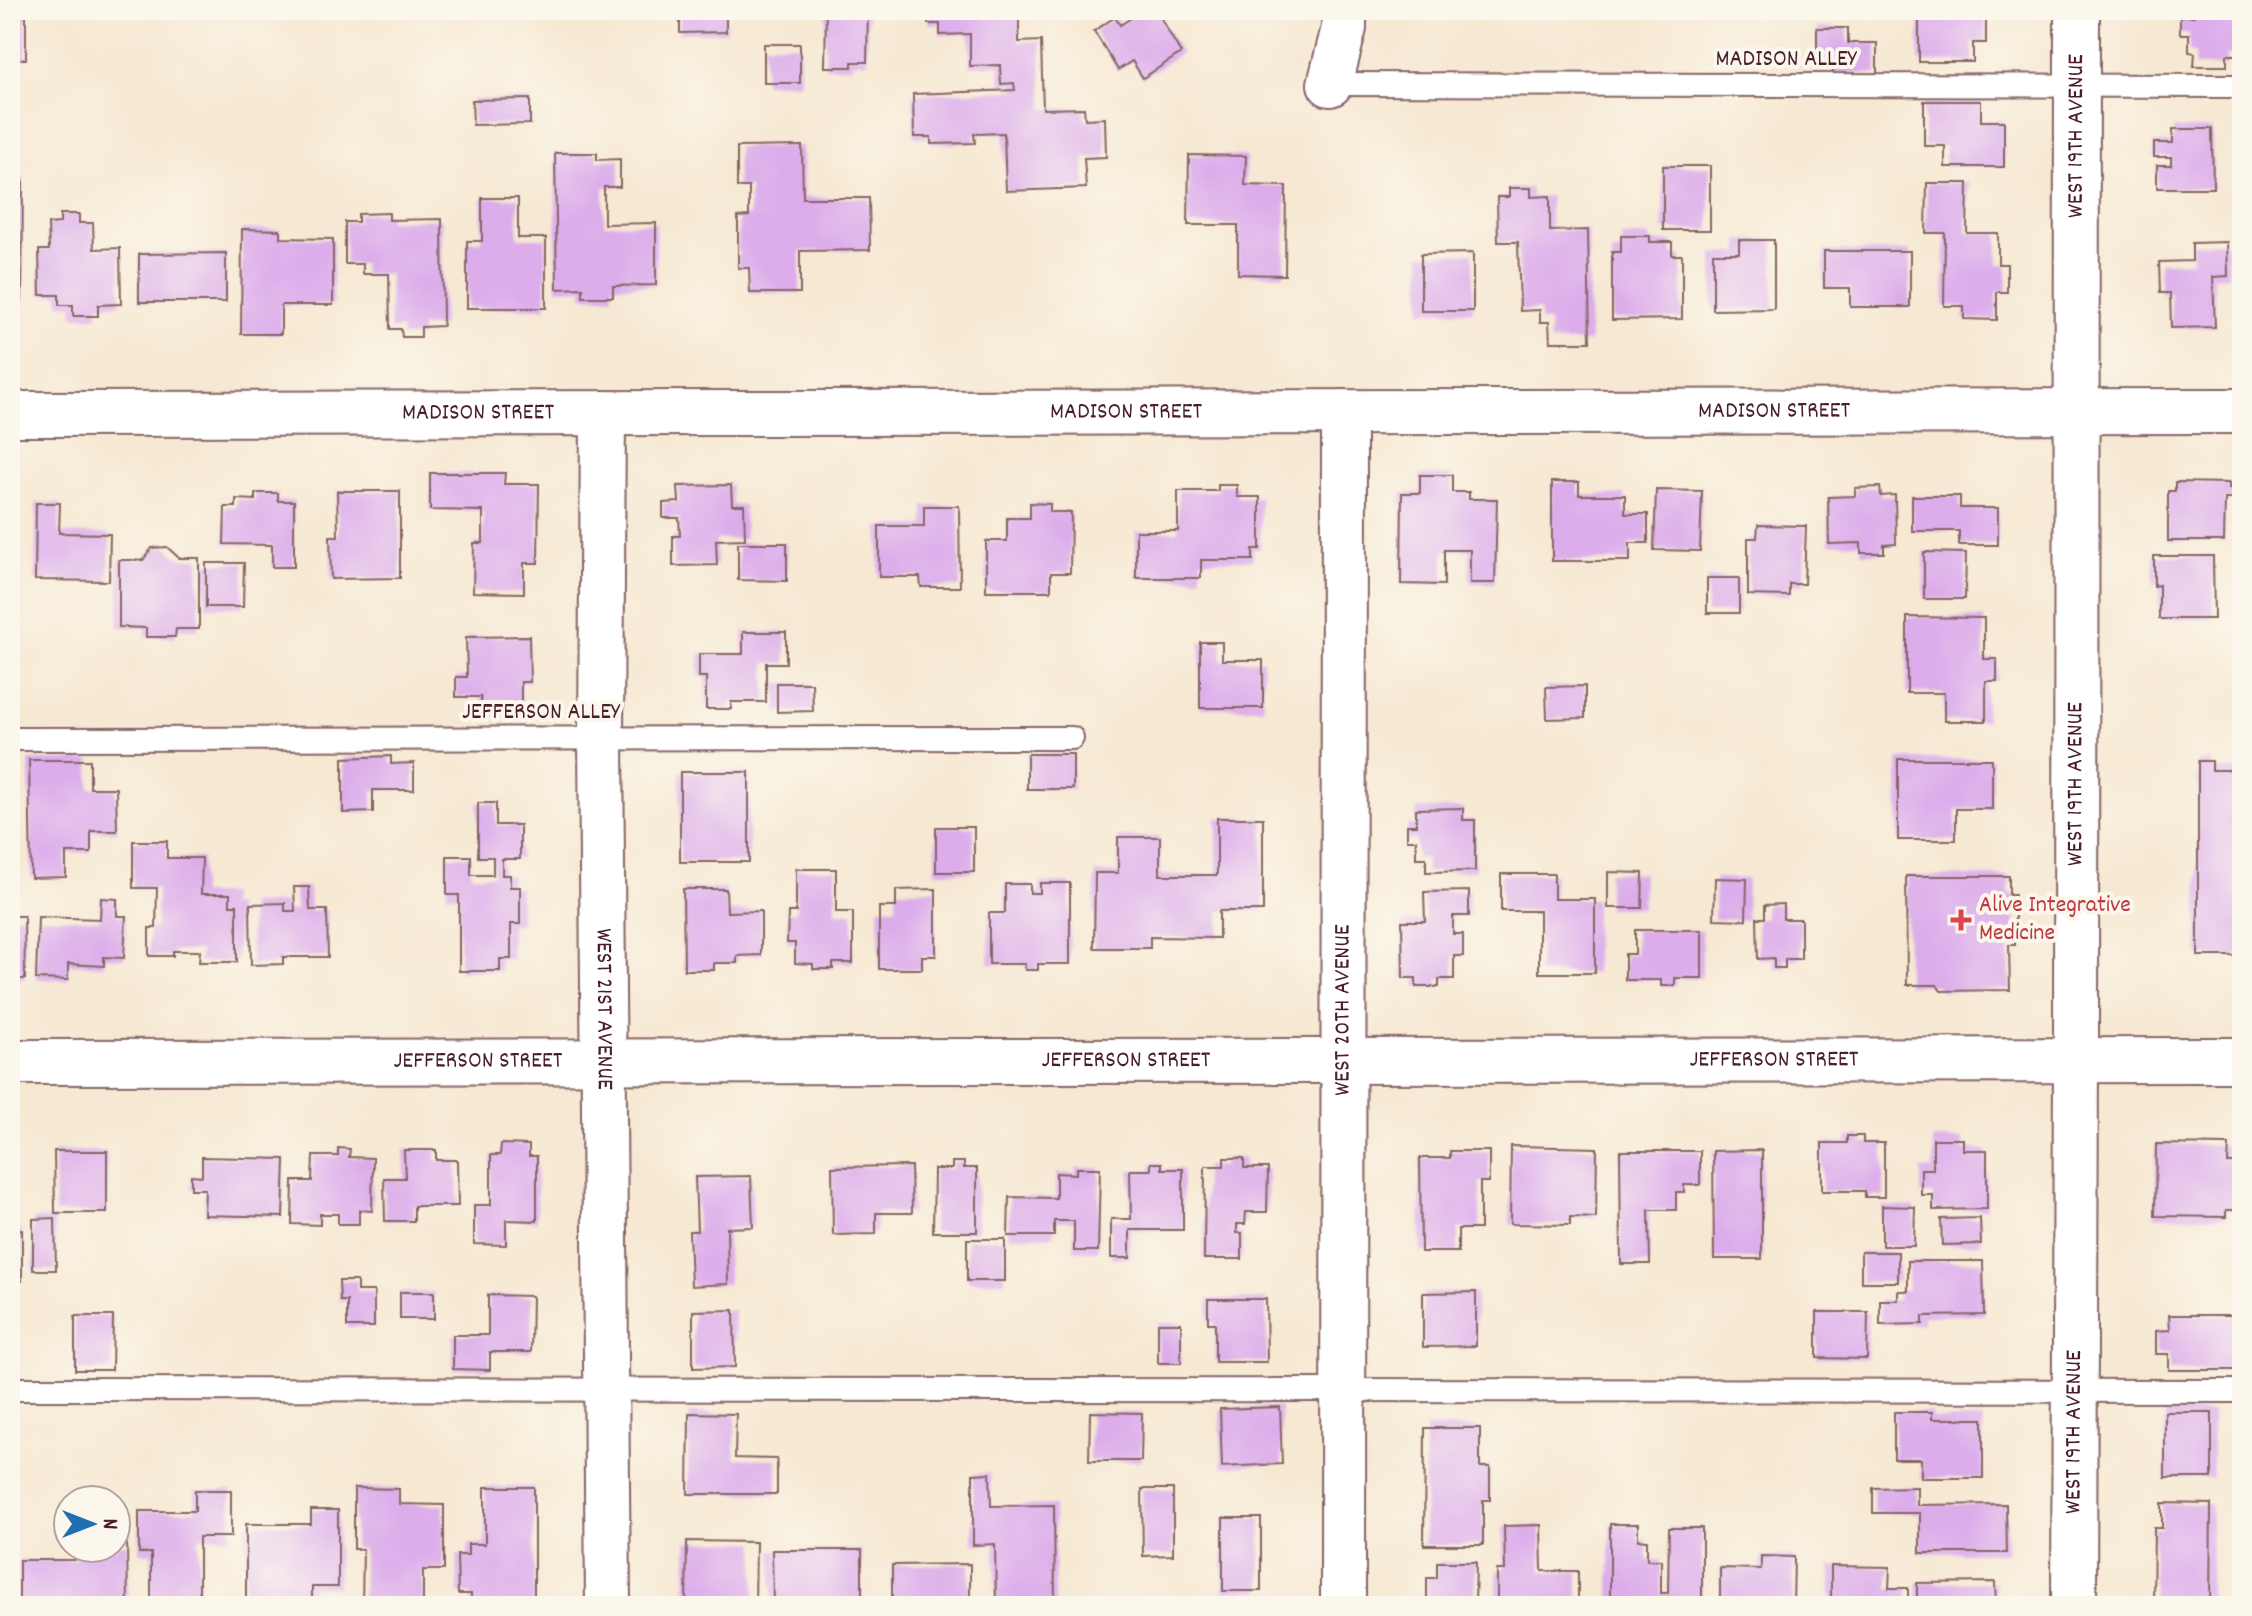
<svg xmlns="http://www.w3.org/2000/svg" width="2252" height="1616" viewBox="0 0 2252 1616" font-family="Dekko,sans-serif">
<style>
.building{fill:#dcaceb}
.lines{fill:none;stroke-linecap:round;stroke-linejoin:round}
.service-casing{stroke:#866565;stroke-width:26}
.minor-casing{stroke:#866565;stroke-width:48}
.tertiary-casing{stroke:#866565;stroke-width:48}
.service{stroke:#fff;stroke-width:22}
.minor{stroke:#fff;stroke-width:44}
.tertiary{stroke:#fff;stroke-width:44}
.health-dot{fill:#e0444e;stroke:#fbf7ec;stroke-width:3}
.labels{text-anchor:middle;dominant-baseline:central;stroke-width:8;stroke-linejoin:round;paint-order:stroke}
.street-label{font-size:24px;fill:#4a1f2b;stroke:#fbf7ec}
.health-label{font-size:24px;fill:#be3a42;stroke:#fbf7ec;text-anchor:start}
</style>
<rect width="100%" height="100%" fill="#fbf7ec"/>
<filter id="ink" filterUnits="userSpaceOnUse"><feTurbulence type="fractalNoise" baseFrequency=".0125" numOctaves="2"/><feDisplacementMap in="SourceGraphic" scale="16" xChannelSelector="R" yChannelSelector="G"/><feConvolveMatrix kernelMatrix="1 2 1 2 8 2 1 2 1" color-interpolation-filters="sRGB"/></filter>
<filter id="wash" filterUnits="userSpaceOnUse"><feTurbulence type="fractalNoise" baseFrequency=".006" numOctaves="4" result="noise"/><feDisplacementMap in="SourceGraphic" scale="32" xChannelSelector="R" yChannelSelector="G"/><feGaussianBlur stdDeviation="1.8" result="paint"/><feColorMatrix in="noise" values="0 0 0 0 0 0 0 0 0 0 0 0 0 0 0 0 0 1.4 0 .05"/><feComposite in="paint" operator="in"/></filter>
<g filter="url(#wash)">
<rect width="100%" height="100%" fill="#f6e8d2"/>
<g id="blocks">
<g class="building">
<rect x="602" y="10" width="40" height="5"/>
<polygon points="680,10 726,10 726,32 680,33"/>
<polygon points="826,10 868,10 867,62 852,62 852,67 825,67"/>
<polygon points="928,10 1019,10 1019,42 1041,41 1043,109 1084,108 1085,119 1105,118 1106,157 1084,158 1086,188 1006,191 1004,133 974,134 975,143 931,144 931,137 914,137 913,94 1015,90 1014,83 1001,84 1000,65 970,66 970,34 940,35 940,24 928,24"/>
<polygon points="1144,10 1156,10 1181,53 1143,78 1132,61 1118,70 1094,31 1115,17 1120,25"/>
<polygon points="1919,10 1975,10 1975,17 1986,17 1986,43 1973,43 1973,62 1919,62"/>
<polygon points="2194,10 2242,10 2242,55 2227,55 2227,66 2194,66 2195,53 2189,52 2189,34 2180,34 2180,16 2194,16"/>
<rect x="10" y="16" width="16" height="43"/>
<polygon points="1817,28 1848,28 1848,43 1877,43 1877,74 1833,74 1833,65 1817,65"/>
<rect x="764" y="44" width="36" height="39"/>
<polygon points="530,99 530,124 473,125 472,100"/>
<polygon points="1924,101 1981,101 1981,121 2004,121 2004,167 1945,167 1945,146 1924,146"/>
<polygon points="2173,129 2212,129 2213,188 2157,188 2157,165 2171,165 2171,157 2154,157 2154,143 2173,143"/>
<polygon points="802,146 803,198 869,198 870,250 800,251 800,293 750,293 749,268 738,268 738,217 749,216 749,187 737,187 737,147"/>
<polygon points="555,153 597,153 597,160 620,159 620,187 604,187 604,224 656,223 656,285 613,286 613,297 583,297 583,288 557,289"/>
<polygon points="1189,155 1246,156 1245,185 1286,186 1285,275 1238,274 1238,225 1188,225"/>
<rect x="1663" y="166" width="47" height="64"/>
<polygon points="10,179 23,179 22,300 10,300"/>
<polygon points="1927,183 1968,183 1967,233 1998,233 1998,264 2007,264 2007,292 1997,292 1997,320 1964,319 1964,306 1944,306 1945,233 1926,233"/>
<polygon points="1509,188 1531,188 1531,197 1550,196 1550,231 1588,230 1590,342 1550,342 1549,322 1540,322 1540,310 1520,311 1518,242 1498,242 1497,197 1509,197"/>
<polygon points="482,198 518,198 518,238 546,238 546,308 467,308 467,241 482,241"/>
<polygon points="389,213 389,220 442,219 443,326 421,327 421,337 402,337 401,329 390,329 389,274 363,274 363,264 345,264 345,222 358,222 358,214"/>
<polygon points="60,214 79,214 79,223 93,223 94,249 120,248 121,304 98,305 98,316 73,316 73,305 59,305 59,295 40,295 39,250 49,250 48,224 60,223"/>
<polygon points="242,229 280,230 280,238 333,239 333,305 281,305 281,334 241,334"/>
<polygon points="1621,236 1650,236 1650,242 1672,242 1672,255 1682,255 1682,319 1612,320 1612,252 1621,252"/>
<polygon points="1739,240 1774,240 1774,309 1713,310 1713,253 1739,253"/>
<polygon points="2227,242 2228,276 2213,277 2215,327 2171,328 2170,293 2160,293 2159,262 2192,261 2192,243"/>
<polygon points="1824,251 1910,251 1910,307 1850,307 1850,288 1824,288"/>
<polygon points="226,253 226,302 139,302 139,254"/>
<polygon points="1473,253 1473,311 1421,311 1421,254"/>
<polygon points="430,473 505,473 504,484 539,484 538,563 524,563 524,593 473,592 474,543 483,543 483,511 430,510"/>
<polygon points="1420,475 1452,475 1452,492 1469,492 1469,499 1497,499 1495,583 1470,583 1470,550 1444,550 1444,585 1401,584 1402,493 1420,493"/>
<polygon points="1552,482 1579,482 1579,495 1625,495 1625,514 1648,514 1648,543 1630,543 1630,561 1552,561"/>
<polygon points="2175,482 2229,483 2229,489 2242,489 2242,499 2225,499 2224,541 2168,541 2168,491 2175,491"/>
<polygon points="731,485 732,505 744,505 745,539 716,540 717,565 673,566 673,536 680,536 679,518 663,518 663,503 679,502 678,486"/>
<polygon points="1218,485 1237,485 1237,497 1260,497 1260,549 1253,549 1253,560 1201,560 1201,578 1136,578 1136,531 1178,531 1178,491 1218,491"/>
<polygon points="1880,487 1881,496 1895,495 1896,544 1884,545 1884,553 1861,553 1861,543 1829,544 1828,497 1855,496 1855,488"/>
<polygon points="1656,490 1702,491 1700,551 1654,550"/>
<polygon points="337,491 400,491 400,578 331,579 330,536 338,536"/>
<polygon points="255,493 278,493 278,501 294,501 294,567 272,567 272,545 224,544 225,507 236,507 236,499 255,500"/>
<polygon points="1912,496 1960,496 1960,508 1998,508 1998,545 1959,545 1959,531 1912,531"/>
<polygon points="36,503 60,503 59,533 110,534 109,581 35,580"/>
<polygon points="1030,503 1050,504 1050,512 1071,512 1070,573 1051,573 1051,591 986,591 986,541 1007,541 1007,518 1030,518"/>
<polygon points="924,506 959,506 960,587 921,587 920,577 879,577 879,526 924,526"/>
<polygon points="1758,525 1806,526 1804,584 1789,584 1789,596 1748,595 1748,538 1757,538"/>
<polygon points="738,543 787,543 787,581 738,580"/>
<polygon points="167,547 179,558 199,558 199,629 176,629 175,637 146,637 146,628 119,627 119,560 143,560 152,548"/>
<polygon points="1924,552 1966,553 1965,599 1924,599"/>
<polygon points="2154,556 2213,556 2214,619 2159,619 2159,585 2154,586"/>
<polygon points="206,563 244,563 243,607 206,607"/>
<rect x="1707" y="578" width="32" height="35"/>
<polygon points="1907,617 1984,618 1984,659 1997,659 1997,681 1986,681 1986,721 1944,721 1944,693 1907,693"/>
<polygon points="743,632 786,632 786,663 766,663 766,702 731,702 731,709 706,709 706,677 699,677 699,654 743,654"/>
<polygon points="529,636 530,682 521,682 521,716 481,716 481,697 456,697 456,677 467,677 466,637"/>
<polygon points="1200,642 1222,642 1222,660 1263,660 1263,708 1200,708"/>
<polygon points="777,683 812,683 813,711 777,712"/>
<polygon points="1585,686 1585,718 1547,719 1546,687"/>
<rect x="1027" y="754" width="46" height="35"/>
<polygon points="391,756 391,764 414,763 414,790 373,790 373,812 343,813 343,758"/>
<polygon points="1898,759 1992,759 1992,809 1956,809 1956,840 1898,840"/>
<polygon points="29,760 90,760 90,788 116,788 117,831 91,831 91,853 66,853 66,877 31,878"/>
<polygon points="2198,761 2212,761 2212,770 2242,770 2242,956 2198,956"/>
<rect x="680" y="772" width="69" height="90"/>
<polygon points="478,803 496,803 496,825 520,825 520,859 502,859 502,875 510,875 510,887 520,887 520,924 511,924 511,959 500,959 500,971 459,971 459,895 447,895 447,856 471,856 471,875 493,875 493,857 478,857"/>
<polygon points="1463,808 1463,820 1475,820 1475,871 1426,872 1426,858 1416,858 1416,840 1407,840 1407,825 1416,825 1416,809"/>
<polygon points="1217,818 1263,818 1263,911 1219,911 1219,938 1150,937 1150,948 1094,948 1095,873 1118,873 1118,837 1160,837 1160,875 1217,875"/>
<rect x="936" y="827" width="38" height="45"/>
<polygon points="133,841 167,841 167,858 202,858 201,894 230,894 230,905 237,905 237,962 199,962 200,951 173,951 173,956 149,956 149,928 156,928 157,888 133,888"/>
<polygon points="796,869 836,869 836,912 853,912 853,963 833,963 833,969 813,969 813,964 795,963 795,943 787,943 788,912 796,912"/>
<polygon points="1608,872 1643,873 1642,908 1608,908"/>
<polygon points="1501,874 1554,874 1554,899 1595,899 1595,973 1539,973 1539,911 1501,911"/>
<polygon points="1906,876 2009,876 2009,895 2015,895 2015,945 2009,945 2010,990 1941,991 1937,985 1907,985"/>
<polygon points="1715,878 1747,879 1746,920 1714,919"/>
<polygon points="1040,883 1070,883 1070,964 1038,964 1038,970 1025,970 1025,964 989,964 989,913 1005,913 1005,884 1030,884 1030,893 1040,893"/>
<polygon points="294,887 309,887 310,910 327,910 328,957 283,957 283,964 251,965 250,904 285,903 285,911 295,911"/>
<polygon points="683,889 726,889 727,912 761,911 761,955 737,956 737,963 714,963 714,970 684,970"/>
<polygon points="936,889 936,956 922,956 922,969 879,969 879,907 896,907 896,890"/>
<polygon points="1469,891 1469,916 1453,916 1453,934 1463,934 1463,956 1454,956 1454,979 1439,979 1439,987 1416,987 1416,978 1403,978 1402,921 1425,921 1424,892"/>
<polygon points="101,898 117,899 117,916 126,916 124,958 104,957 104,966 68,964 68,980 36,979 38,917 100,919"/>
<polygon points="1783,904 1783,919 1801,919 1801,959 1785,959 1785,968 1774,968 1774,958 1758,959 1757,918 1765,918 1765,905"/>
<polygon points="10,916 24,916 25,979 10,979"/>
<polygon points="1635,930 1702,930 1702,978 1675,978 1675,986 1661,986 1661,980 1625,980 1625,954 1635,954"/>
<polygon points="1847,1136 1863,1136 1863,1143 1884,1143 1884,1197 1865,1197 1865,1191 1822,1191 1822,1143 1847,1143"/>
<polygon points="1933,1139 1963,1139 1963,1150 1987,1150 1987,1209 1933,1210 1933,1195 1921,1195 1921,1169 1933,1169"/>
<polygon points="501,1144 529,1145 529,1156 537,1156 537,1221 506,1220 506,1245 474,1244 474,1205 491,1205 491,1155 500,1155"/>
<polygon points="2156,1144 2229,1145 2228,1163 2237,1163 2237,1174 2242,1174 2242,1210 2226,1210 2226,1217 2155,1216"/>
<polygon points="1511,1146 1597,1148 1596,1218 1570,1217 1570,1225 1510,1224"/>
<polygon points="338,1148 350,1149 349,1157 373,1158 372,1211 359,1210 359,1224 338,1224 338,1214 320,1214 320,1225 292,1224 293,1181 312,1181 313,1156 338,1156"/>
<polygon points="404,1150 436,1150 436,1160 457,1160 458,1206 414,1206 414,1221 385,1221 384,1178 405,1178"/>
<polygon points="1762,1150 1762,1259 1714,1259 1713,1151"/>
<polygon points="54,1151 107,1151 107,1213 55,1213"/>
<polygon points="1450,1151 1489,1151 1489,1182 1480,1182 1480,1229 1458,1229 1458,1252 1421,1252 1420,1158 1450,1158"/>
<polygon points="1620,1151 1700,1151 1700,1185 1684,1185 1684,1192 1676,1192 1676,1210 1649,1210 1650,1264 1621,1264"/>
<polygon points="202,1157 285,1159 283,1217 204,1215 205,1189 191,1189 191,1175 202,1176"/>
<polygon points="1224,1158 1244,1158 1244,1168 1268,1168 1267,1212 1246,1212 1245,1224 1237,1224 1237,1233 1242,1233 1242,1259 1204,1259 1205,1166 1224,1166"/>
<polygon points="952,1162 964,1162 964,1168 977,1168 977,1232 933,1232 934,1169 952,1169"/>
<polygon points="1151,1163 1162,1163 1162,1169 1183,1169 1183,1230 1130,1230 1130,1258 1111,1258 1111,1219 1131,1219 1130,1170 1151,1170"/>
<polygon points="911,1166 912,1213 876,1213 876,1234 833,1235 832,1167"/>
<polygon points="1076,1168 1100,1168 1098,1251 1074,1251 1074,1221 1054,1221 1054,1236 1008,1236 1009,1197 1056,1198 1056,1173 1076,1174"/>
<polygon points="751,1176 753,1227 727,1228 728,1284 691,1286 689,1231 697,1231 695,1177"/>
<polygon points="1882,1206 1915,1207 1914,1246 1882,1246"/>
<polygon points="55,1218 56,1270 33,1270 33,1219"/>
<polygon points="1980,1218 1981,1244 1942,1245 1941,1219"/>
<polygon points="22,1230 22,1281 10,1281 10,1231"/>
<rect x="967" y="1239" width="38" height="42"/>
<rect x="1861" y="1252" width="37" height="30"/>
<polygon points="1908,1261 1983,1261 1984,1315 1923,1316 1923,1324 1880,1325 1880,1300 1898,1300 1898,1291 1908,1291"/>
<polygon points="339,1281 357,1281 357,1291 374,1291 374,1327 347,1327 347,1301 340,1301"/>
<rect x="400" y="1292" width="34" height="27"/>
<polygon points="1476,1292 1476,1346 1423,1347 1423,1293"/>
<polygon points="488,1295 532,1296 531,1352 490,1352 490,1370 453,1369 453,1335 488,1335"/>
<polygon points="1208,1299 1266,1299 1267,1362 1215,1362 1215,1323 1208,1323"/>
<polygon points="734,1310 735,1367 693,1368 693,1311"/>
<polygon points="1817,1312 1868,1312 1867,1359 1817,1358"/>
<polygon points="2169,1315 2242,1315 2242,1370 2169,1370 2169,1354 2156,1354 2156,1331 2170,1330"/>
<polygon points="75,1316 113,1316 112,1370 75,1370"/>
<rect x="1158" y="1323" width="23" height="40"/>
<polygon points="1280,1407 1282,1464 1222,1467 1220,1409"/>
<polygon points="1090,1412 1142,1413 1141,1461 1089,1461"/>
<polygon points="1894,1412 1932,1412 1932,1419 1983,1419 1983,1478 1921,1478 1921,1459 1894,1459"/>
<rect x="2165" y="1412" width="47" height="66"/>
<polygon points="689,1413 736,1414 735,1458 777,1459 777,1494 688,1494"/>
<polygon points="1425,1428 1480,1428 1480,1467 1490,1467 1490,1500 1483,1500 1483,1545 1424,1545"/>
<polygon points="990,1473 991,1506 1054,1505 1055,1606 996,1606 995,1544 973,1545 973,1474"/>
<polygon points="485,1487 534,1487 534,1606 471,1606 471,1594 458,1594 457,1555 468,1555 468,1544 485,1544"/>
<polygon points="1917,1487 1917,1505 2006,1504 2007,1553 1920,1553 1920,1513 1873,1513 1873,1488"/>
<polygon points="354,1488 399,1489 399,1504 444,1505 444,1570 423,1570 423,1606 362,1606 363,1549 354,1549"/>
<polygon points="1142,1489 1173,1489 1173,1555 1143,1556"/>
<polygon points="195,1490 231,1490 231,1537 199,1537 199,1606 151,1606 151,1553 139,1553 139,1511 195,1511"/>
<polygon points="2162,1503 2211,1504 2210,1606 2153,1606 2154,1528 2162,1528"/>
<polygon points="311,1510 338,1510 338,1587 312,1587 312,1600 283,1600 283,1606 246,1606 246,1524 311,1524"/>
<rect x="1223" y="1518" width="38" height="73"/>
<polygon points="1610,1524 1638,1524 1638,1540 1647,1540 1647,1560 1661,1560 1661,1593 1668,1593 1669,1528 1702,1528 1702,1603 1610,1606"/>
<polygon points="1541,1525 1542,1571 1578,1571 1578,1606 1497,1606 1497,1570 1505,1570 1504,1526"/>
<polygon points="687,1541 756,1542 755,1606 686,1606"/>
<polygon points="116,1544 127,1544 128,1606 19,1606 19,1560 75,1560 75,1548 116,1548"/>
<polygon points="772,1550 862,1550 862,1606 773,1606"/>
<polygon points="1761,1556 1794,1557 1793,1606 1720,1606 1720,1568 1761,1569"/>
<polygon points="1437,1562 1476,1562 1475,1606 1427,1606 1427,1578 1437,1578"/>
<polygon points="970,1564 970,1603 892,1604 892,1565"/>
<polygon points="1831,1566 1890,1567 1889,1588 1908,1588 1908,1606 1831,1606"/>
<polygon points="1995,1582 1996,1606 1917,1606 1917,1583"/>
</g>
</g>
</g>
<g filter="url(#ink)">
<use href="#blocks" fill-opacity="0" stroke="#866565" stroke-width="2"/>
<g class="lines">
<g class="service-casing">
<g id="service">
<polyline points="1330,84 2242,86"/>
<polyline points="10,739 1072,738"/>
<polyline points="10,1389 2242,1391"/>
</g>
</g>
<g class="minor-casing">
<g id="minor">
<polyline points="1330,84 1344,28 1344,10"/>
<path id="s1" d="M603 413 601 739 608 1606"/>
<path id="s2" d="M10 414 2242 411"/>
<path id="s3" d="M2076 1060 2077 10"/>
<path id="s4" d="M1343 1606 1344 412"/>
</g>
</g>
<g class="tertiary-casing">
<g id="tertiary">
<path id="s5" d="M10 1062 2242 1060"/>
<path id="s6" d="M2074 1606 2076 1060"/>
</g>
</g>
<use href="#service" class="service"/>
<use href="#minor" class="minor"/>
<use href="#tertiary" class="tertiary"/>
</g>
</g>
<path class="health-dot" d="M1957 908h8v8h8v8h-8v8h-8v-8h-8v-8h8z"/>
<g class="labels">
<g class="street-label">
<text x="1786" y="60">MADISON ALLEY</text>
<text stroke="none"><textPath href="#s3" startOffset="924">WEST 19TH AVENUE</textPath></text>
<text stroke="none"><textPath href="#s2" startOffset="1764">MADISON STREET</textPath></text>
<text stroke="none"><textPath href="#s2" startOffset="468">MADISON STREET</textPath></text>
<text stroke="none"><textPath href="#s2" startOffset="1116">MADISON STREET</textPath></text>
<text x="541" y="713">JEFFERSON ALLEY</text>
<text stroke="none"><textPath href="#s3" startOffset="276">WEST 19TH AVENUE</textPath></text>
<text stroke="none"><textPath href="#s4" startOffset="596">WEST 20TH AVENUE</textPath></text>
<text stroke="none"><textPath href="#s1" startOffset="596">WEST 21ST AVENUE</textPath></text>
<text stroke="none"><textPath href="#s5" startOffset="1116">JEFFERSON STREET</textPath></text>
<text stroke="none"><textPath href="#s5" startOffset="1764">JEFFERSON STREET</textPath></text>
<text stroke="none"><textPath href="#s5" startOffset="468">JEFFERSON STREET</textPath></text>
<text stroke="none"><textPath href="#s6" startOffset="174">WEST 19TH AVENUE</textPath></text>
</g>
<g class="health-label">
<text x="1979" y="906">Alive Integrative<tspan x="1979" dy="28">Medicine</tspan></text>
</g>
</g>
<rect width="2252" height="1616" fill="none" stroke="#fbf7ec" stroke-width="40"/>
<g transform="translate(92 1524) rotate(90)"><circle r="38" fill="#fbf7ec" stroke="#b4a19f" stroke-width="2"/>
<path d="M0-6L14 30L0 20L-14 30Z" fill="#1f6fb2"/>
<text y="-12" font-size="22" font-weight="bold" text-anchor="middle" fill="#4a1f2b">N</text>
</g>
</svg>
